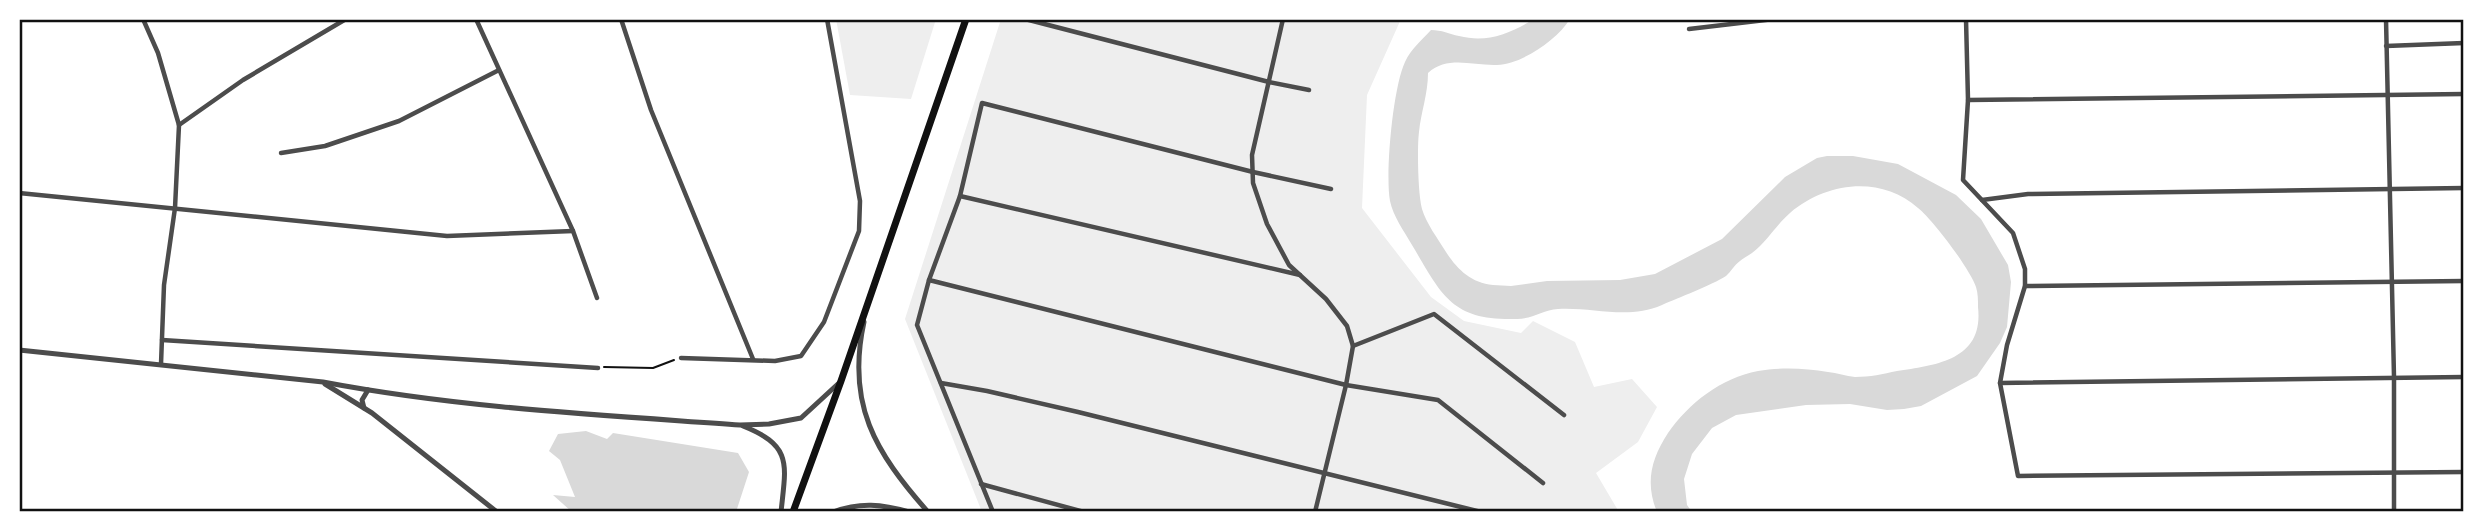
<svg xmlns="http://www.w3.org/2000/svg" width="2483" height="531" viewBox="0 0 2483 531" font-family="Inter,sans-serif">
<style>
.green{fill:#eee}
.water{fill:#d9d9d9}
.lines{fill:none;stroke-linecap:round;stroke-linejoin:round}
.path{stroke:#111;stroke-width:2}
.minor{stroke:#4c4c4c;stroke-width:4.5}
.tertiary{stroke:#4c4c4c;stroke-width:5}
.primary{stroke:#111;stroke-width:7}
.neatline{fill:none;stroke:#111;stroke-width:2.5}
</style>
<rect width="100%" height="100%" fill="#fff"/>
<g class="green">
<polygon points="836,19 936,19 911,99 850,95"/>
<polygon points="1001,19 1401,19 1367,95 1362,208 1431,297 1464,321 1521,333 1533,321 1575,342 1594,387 1632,379 1657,407 1638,442 1596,473 1619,512 982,512 905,319"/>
</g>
<g class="water">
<path d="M1534 19H1570C1557 40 1522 64 1497 65 1473 66 1448 55 1428 73 1428 94 1421 112 1419 132 1417 149 1418 193 1422 209 1426 223 1438 239 1446 252 1457 269 1471 283 1493 285L1511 286 1547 281 1620 280 1655 274 1722 239 1785 177 1817 158 1827 156H1853L1898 164 1956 195 1981 219 2008 265 2011 282 2007 327 2000 343 1977 376 1921 406 1904 409 1887 410 1850 404 1806 405 1736 415 1712 428 1692 454 1684 479 1687 505 1692 512H1657C1645 483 1651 459 1668 433 1689 403 1721 378 1758 371 1780 367 1805 368 1828 372 1837 373 1846 376 1855 377 1870 377 1883 374 1897 371 1936 365 1984 360 1978 307 1978 300 1978 293 1976 287 1970 269 1933 220 1918 208 1881 175 1826 182 1790 213 1776 225 1767 242 1752 253 1748 256 1743 258 1740 261 1734 265 1731 272 1726 276 1712 285 1678 298 1662 305 1628 320 1593 307 1558 309 1543 310 1532 319 1517 319 1451 321 1442 295 1412 245 1404 231 1393 216 1390 201 1385 174 1393 87 1405 62 1411 49 1421 41 1431 30 1442 30 1449 34 1459 36 1487 43 1509 34 1534 19Z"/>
<polygon points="586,431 607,439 613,433 738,453 749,472 736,512 572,512 553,495 575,497 560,460 549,451 558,434"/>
</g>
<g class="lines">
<polyline class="path" points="604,367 653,368 674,360"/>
<g class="minor">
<polyline points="143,19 158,53 179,125 175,208 164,285 161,364"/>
<polyline points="476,19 573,231 597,298"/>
<polyline points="621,19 651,110 753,359"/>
<polyline points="1025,19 1269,82 1309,90"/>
<polyline points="1283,19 1252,155 1253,183 1267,224 1289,265 1326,299 1347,326 1353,346 1346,385 1315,512"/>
<polyline points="1966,19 1968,100 1963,180 2013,233 2025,269 2025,286 2007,345 2000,383 2018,476 2464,472"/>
<polyline points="2386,19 2394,377 2394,512"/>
<polyline points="1689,29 1774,19"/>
<polyline points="2386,46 2464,43"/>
<polyline points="1968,100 2464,94"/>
<polyline points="179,125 243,80 346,19"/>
<polyline points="281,153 325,146 399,121 499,70"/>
<polyline points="19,193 447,236 573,231"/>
<polyline points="960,196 1300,275"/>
<polyline points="1982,200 2028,194 2464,188"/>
<polyline points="929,280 1346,385 1438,400 1543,483"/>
<polyline points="2025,286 2464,281"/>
<polyline points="162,340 598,368"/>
<polyline points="1353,346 1434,314 1564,415"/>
<polyline points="681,358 775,361 801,356 824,322 859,231 860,201 827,19"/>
<polyline points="941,383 987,391 1078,412 1481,512"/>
<polyline points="2000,383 2464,377"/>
<polyline points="981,484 1084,512"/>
<polyline points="993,512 917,325 929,280 960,196 982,103 1253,172 1331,189"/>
</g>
<g class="tertiary">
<path d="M864 322C846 404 875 452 928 512"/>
<path d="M19 350 323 382C460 408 601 415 740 425L769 424 801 418 839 383"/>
<polyline points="325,384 372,413 497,512"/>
<polyline points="364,408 362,400 368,390"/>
<path d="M743 426C793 446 786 464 781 512"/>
<path d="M833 512C860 502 882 504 909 512"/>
</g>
<polyline class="primary" points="793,512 841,381 966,19"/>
</g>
<rect width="2483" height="531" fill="none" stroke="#ffffff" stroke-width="42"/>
<rect x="21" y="21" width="2441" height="489" class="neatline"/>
</svg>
